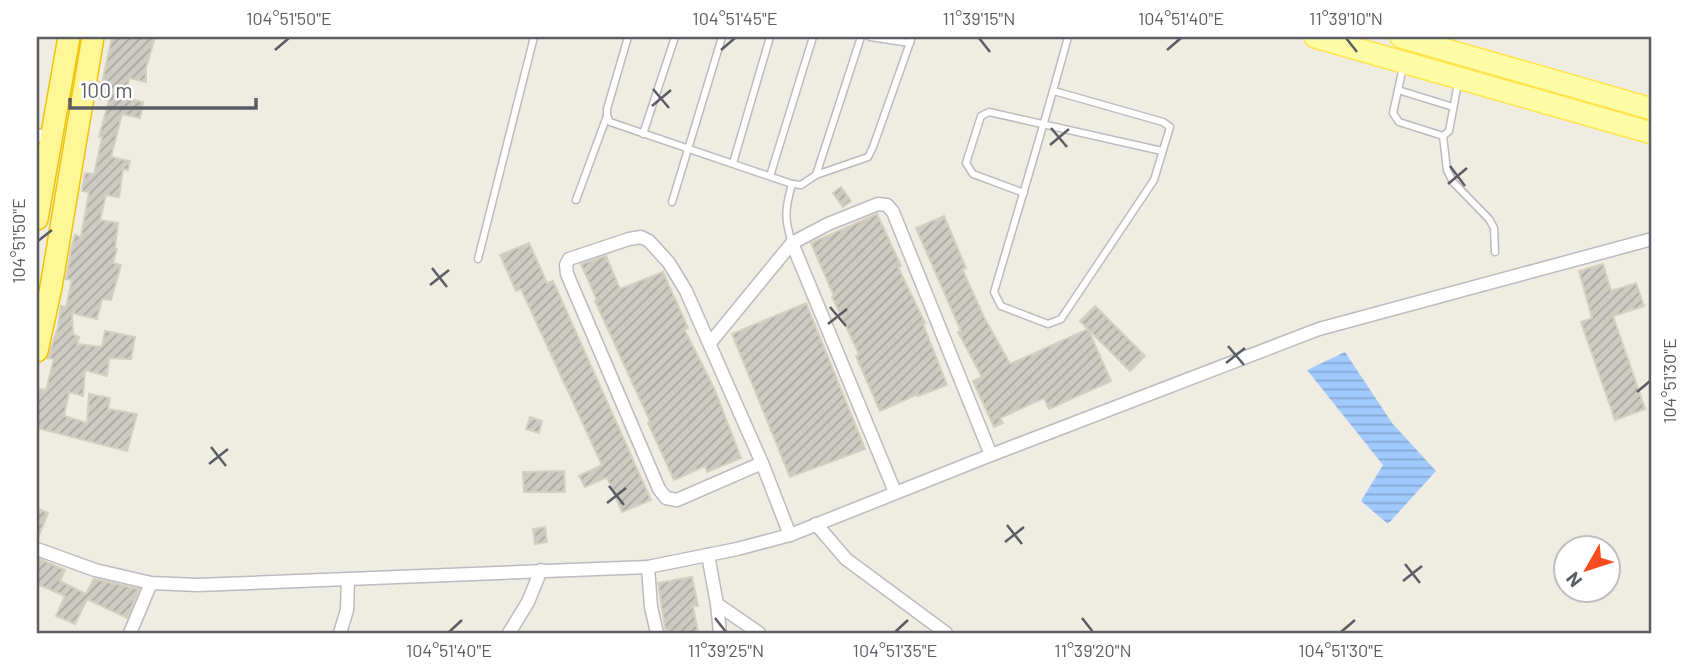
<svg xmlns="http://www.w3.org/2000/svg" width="1689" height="670" viewBox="0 0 1689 670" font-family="Barlow,sans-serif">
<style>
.water{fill:url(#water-rules)}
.building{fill:url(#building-hatch);stroke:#d4d0bf;stroke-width:2}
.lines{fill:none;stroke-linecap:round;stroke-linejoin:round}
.service-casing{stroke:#babbc2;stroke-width:9}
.minor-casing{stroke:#babbc2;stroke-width:15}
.primary-casing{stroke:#fee34b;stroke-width:24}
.trunk-casing{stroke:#f0c400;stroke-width:24}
.service{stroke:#fff;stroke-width:6}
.minor{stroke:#fff;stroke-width:12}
.primary{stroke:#fffca6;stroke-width:21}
.trunk{stroke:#fff697;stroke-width:21}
.ticks{fill:none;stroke:#5a5d64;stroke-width:2.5}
.neatline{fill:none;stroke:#5a5d64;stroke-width:2.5}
.ticks-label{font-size:18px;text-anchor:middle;fill:#5a5d64}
</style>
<defs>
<pattern id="water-rules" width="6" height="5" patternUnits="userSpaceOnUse" patternTransform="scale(1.75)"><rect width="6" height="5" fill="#a1caff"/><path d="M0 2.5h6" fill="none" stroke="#86a7d2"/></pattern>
<pattern id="building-hatch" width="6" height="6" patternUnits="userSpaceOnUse" patternTransform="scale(1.75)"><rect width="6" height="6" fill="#cccac1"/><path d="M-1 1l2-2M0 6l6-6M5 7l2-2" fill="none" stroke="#a9a7a0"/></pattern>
</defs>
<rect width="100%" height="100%" fill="#efede2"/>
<polygon class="water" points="1345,352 1392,423 1436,471 1388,524 1361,501 1383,465 1307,370"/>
<g class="building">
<polygon points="112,37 155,37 146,68 146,82 129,78 126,98 143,102 140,118 122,114 111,157 130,161 128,170 123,169 119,197 106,195 100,220 118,223 115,248 117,249 113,263 121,265 111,300 102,299 97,319 72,313 73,334 79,337 77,344 102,347 105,331 135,337 131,359 109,358 107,376 85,370 83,396 69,392 64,416 87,423 89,394 110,398 108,409 137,414 127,451 37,428 37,407 40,389 46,390 54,359 48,358 58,327 61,306 66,307 72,280 66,279 71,250 75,235 81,237 89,192 82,191 85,173 94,174 102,138 99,137 109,100 96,98 99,82 102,83"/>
<polygon points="841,187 851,201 843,207 833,193"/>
<polygon points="877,214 901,266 898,267 925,323 923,324 947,385 918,396 918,394 880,411 856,356 859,354 832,297 834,296 811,243"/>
<polygon points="944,216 966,268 962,269 984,317 1010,364 1088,329 1111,381 1049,409 1044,398 1000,418 1003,423 994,427 973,381 982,377 958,332 961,331 916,228"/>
<polygon points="529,243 547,283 553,281 651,500 622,512 607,477 585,487 579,476 602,465 521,289 516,291 500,255"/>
<polygon points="606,256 620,289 663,272 688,328 684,329 714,388 741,458 707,472 705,466 674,480 648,423 650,421 595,301 597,300 581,264"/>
<polygon points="1603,264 1611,291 1636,283 1644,306 1613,316 1645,409 1615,420 1581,322 1592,318 1579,271"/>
<polygon points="806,303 865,449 790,477 732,334"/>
<polygon points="1095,306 1145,356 1130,371 1080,321"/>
<polygon points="530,417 542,421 539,433 526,429"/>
<polygon points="564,471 565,492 524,492 523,472"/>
<polygon points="37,508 48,513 37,540"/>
<polygon points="545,527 547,542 535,544 533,529"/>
<polygon points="37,558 65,570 60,581 86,594 94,579 139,589 127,618 87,599 75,624 56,616 65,596 37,584"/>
<polygon points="692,577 698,606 693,606 698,633 666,633 658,583"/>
</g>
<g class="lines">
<g class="service-casing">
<g id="service">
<polyline points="628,37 607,109 607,116 610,122 792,184 801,185 816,175 861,37"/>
<polyline points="870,37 910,43"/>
<polyline points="1403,67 1393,113 1399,122 1443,136 1449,131 1458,83"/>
<polyline points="1398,90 1453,107"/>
<path d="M1054 91 1163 122 1170 127 1154 180 1061 319 1048 324 1001 306 994 292C1019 207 1045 122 1068 37"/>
<polyline points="643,134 675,37"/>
<polyline points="1443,136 1447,170 1453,182 1489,219 1494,228 1495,252"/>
<polyline points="733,163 770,37"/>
<polyline points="816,175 868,157 873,147 912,37"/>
<polyline points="770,176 813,37"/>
<polyline points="1024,193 973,174 966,163 981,116 989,112 1162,151"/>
<polyline points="576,200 607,116"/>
<polyline points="672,202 722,37"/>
<path d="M792 243C784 218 785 209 792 184"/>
<polyline points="478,259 534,37"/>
</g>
</g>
<g class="minor-casing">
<g id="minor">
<polyline points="37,135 51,139"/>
<polyline points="792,243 895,492"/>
<polyline points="710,343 792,243 828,224 878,204 887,205 893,212 991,455"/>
<polyline points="762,463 677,500 666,498 659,489 567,274 566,265 569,259 629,239 641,237 649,241 669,263 686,291 762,463 790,535"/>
<polyline points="816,524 846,559 946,633"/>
<polyline points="37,549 95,570 151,583 198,585 648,567 737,549 790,535 991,455 1319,329 1652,239"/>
<polyline points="708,555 717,604 759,633"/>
<polyline points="648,567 651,607 657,633"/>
<polyline points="717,604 720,633"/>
<polyline points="130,633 151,583"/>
<polyline points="340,633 347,610 348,579"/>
<polyline points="509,633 528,602 541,570"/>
</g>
</g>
<g class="primary-casing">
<g id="primary">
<polyline points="1315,37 1652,133"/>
<polyline points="1401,37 1652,109"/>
</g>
</g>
<g class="trunk-casing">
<g id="trunk">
<polyline points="37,219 69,37"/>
<polyline points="37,351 51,287 93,37"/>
</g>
</g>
<use href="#service" class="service"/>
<use href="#minor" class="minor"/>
<use href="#primary" class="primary"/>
<use href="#trunk" class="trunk"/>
</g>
<path class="ticks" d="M979 38 990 52M1346 38 1357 52M275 50 289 38M721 50 735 38M1167 50 1181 38M653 89 669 108M652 106 671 90M1051 128 1067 147M1050 145 1069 129M1450 166 1465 186M1448 184 1467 168M38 241 52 230M432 268 447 287M430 285 449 270M830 307 846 326M828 324 847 309M1228 346 1244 365M1226 363 1245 348M1637 392 1650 381M211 447 226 466M209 464 228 449M609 486 624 505M607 503 626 488M1007 525 1022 544M1005 542 1024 527M1405 564 1420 583M1403 581 1422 566M715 618 726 632M1082 618 1093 632M449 632 462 620M895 632 908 620M1341 632 1355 620"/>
<rect width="1689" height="670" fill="none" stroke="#ffffff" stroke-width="77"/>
<g transform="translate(1587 569) rotate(231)"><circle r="33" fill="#ffffff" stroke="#bdbec1" stroke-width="2"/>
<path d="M0-5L12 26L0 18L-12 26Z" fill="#f94b1d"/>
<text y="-10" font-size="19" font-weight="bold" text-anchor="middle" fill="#5a5d64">N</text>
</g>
<path d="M70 98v10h186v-10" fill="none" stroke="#5a5d64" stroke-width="3.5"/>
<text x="80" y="98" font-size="21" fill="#5a5d64" stroke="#ffffff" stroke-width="5" paint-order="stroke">100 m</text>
<rect x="38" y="38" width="1612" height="594" class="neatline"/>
<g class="ticks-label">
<text x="289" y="25">104°51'50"E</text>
<text x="735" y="25">104°51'45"E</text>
<text x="979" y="25">11°39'15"N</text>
<text x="1181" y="25">104°51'40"E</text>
<text x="1346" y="25">11°39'10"N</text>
<text transform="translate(19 241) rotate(-90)" y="6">104°51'50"E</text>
<text transform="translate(1670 381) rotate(-90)" y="6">104°51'30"E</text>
<text x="449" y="657">104°51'40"E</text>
<text x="726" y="657">11°39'25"N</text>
<text x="895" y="657">104°51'35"E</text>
<text x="1093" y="657">11°39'20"N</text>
<text x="1341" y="657">104°51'30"E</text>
</g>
</svg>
